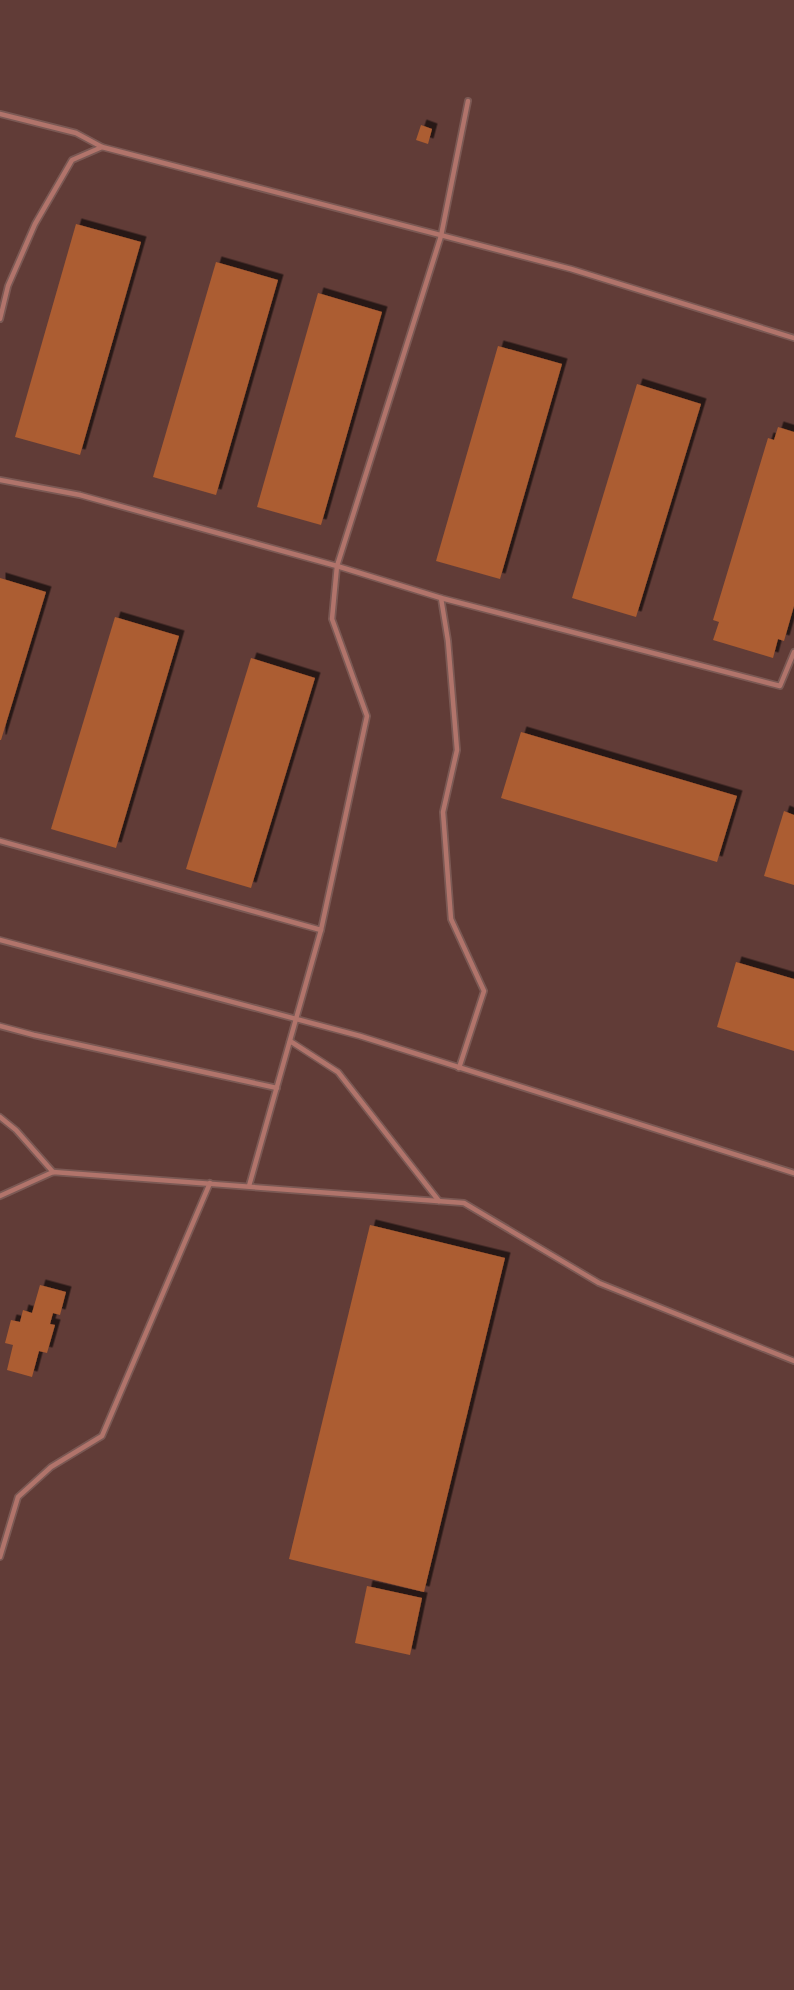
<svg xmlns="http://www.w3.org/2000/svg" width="794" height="1990" viewBox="0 0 794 1990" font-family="'Golos Text',sans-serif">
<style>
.building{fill:#ac5d31;filter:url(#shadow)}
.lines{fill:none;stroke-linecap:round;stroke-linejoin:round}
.service-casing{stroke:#7b5954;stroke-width:8}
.service{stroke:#b1746b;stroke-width:4.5}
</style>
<defs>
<filter id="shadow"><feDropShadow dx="5.5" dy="-5.5" stdDeviation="0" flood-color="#0009"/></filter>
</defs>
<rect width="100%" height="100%" fill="#613c37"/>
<g class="building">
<polygon points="421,125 432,129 428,144 416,140"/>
<polygon points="76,224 141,242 80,455 15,437"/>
<polygon points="216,262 278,280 216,495 153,477"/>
<polygon points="318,293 382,312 321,525 257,507"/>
<polygon points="498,346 562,364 500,579 436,561"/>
<polygon points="637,384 701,404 636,617 572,598"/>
<polygon points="778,427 794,432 794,606 784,641 778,639 773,658 713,640 719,622 713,620 768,438 774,440"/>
<polygon points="0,578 46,592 1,740 0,740"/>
<polygon points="115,617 179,636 116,848 51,829"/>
<polygon points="251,658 315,678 251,888 186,869"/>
<polygon points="521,732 737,796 717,862 501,798"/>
<polygon points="784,811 794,815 794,885 764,876"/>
<polygon points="736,962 794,979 794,1051 717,1027"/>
<polygon points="370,1225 505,1258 424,1592 289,1559"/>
<polygon points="40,1285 66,1292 60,1315 53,1313 50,1324 55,1325 47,1353 39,1351 32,1377 7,1370 13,1345 5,1343 11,1320 20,1322 23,1310 32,1313"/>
<polygon points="367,1586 422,1598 410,1655 355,1643"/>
</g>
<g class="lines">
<g class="service-casing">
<g id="service">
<polyline points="0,114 76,133 102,147"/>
<polyline points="0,319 8,286 35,224 72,160 102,147 571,269 794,338"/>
<polyline points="0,480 80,495 337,566 332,619 367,716 321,930 0,841"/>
<polyline points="441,598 780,686 794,652"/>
<polyline points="0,940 360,1036 794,1173"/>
<polyline points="0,1026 34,1035 277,1088"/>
<polyline points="290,1041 338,1072 439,1201"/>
<polyline points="459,1068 484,991 451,919 443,812 457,750 448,641 441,598 337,566 441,236 468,101"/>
<polyline points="0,1117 16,1130 53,1172"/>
<polyline points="249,1186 321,930"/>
<polyline points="0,1196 53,1172 464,1203 599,1283 794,1361"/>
<polyline points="0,1557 18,1497 51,1467 102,1436 210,1183"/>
</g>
</g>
<use href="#service" class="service"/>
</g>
</svg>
